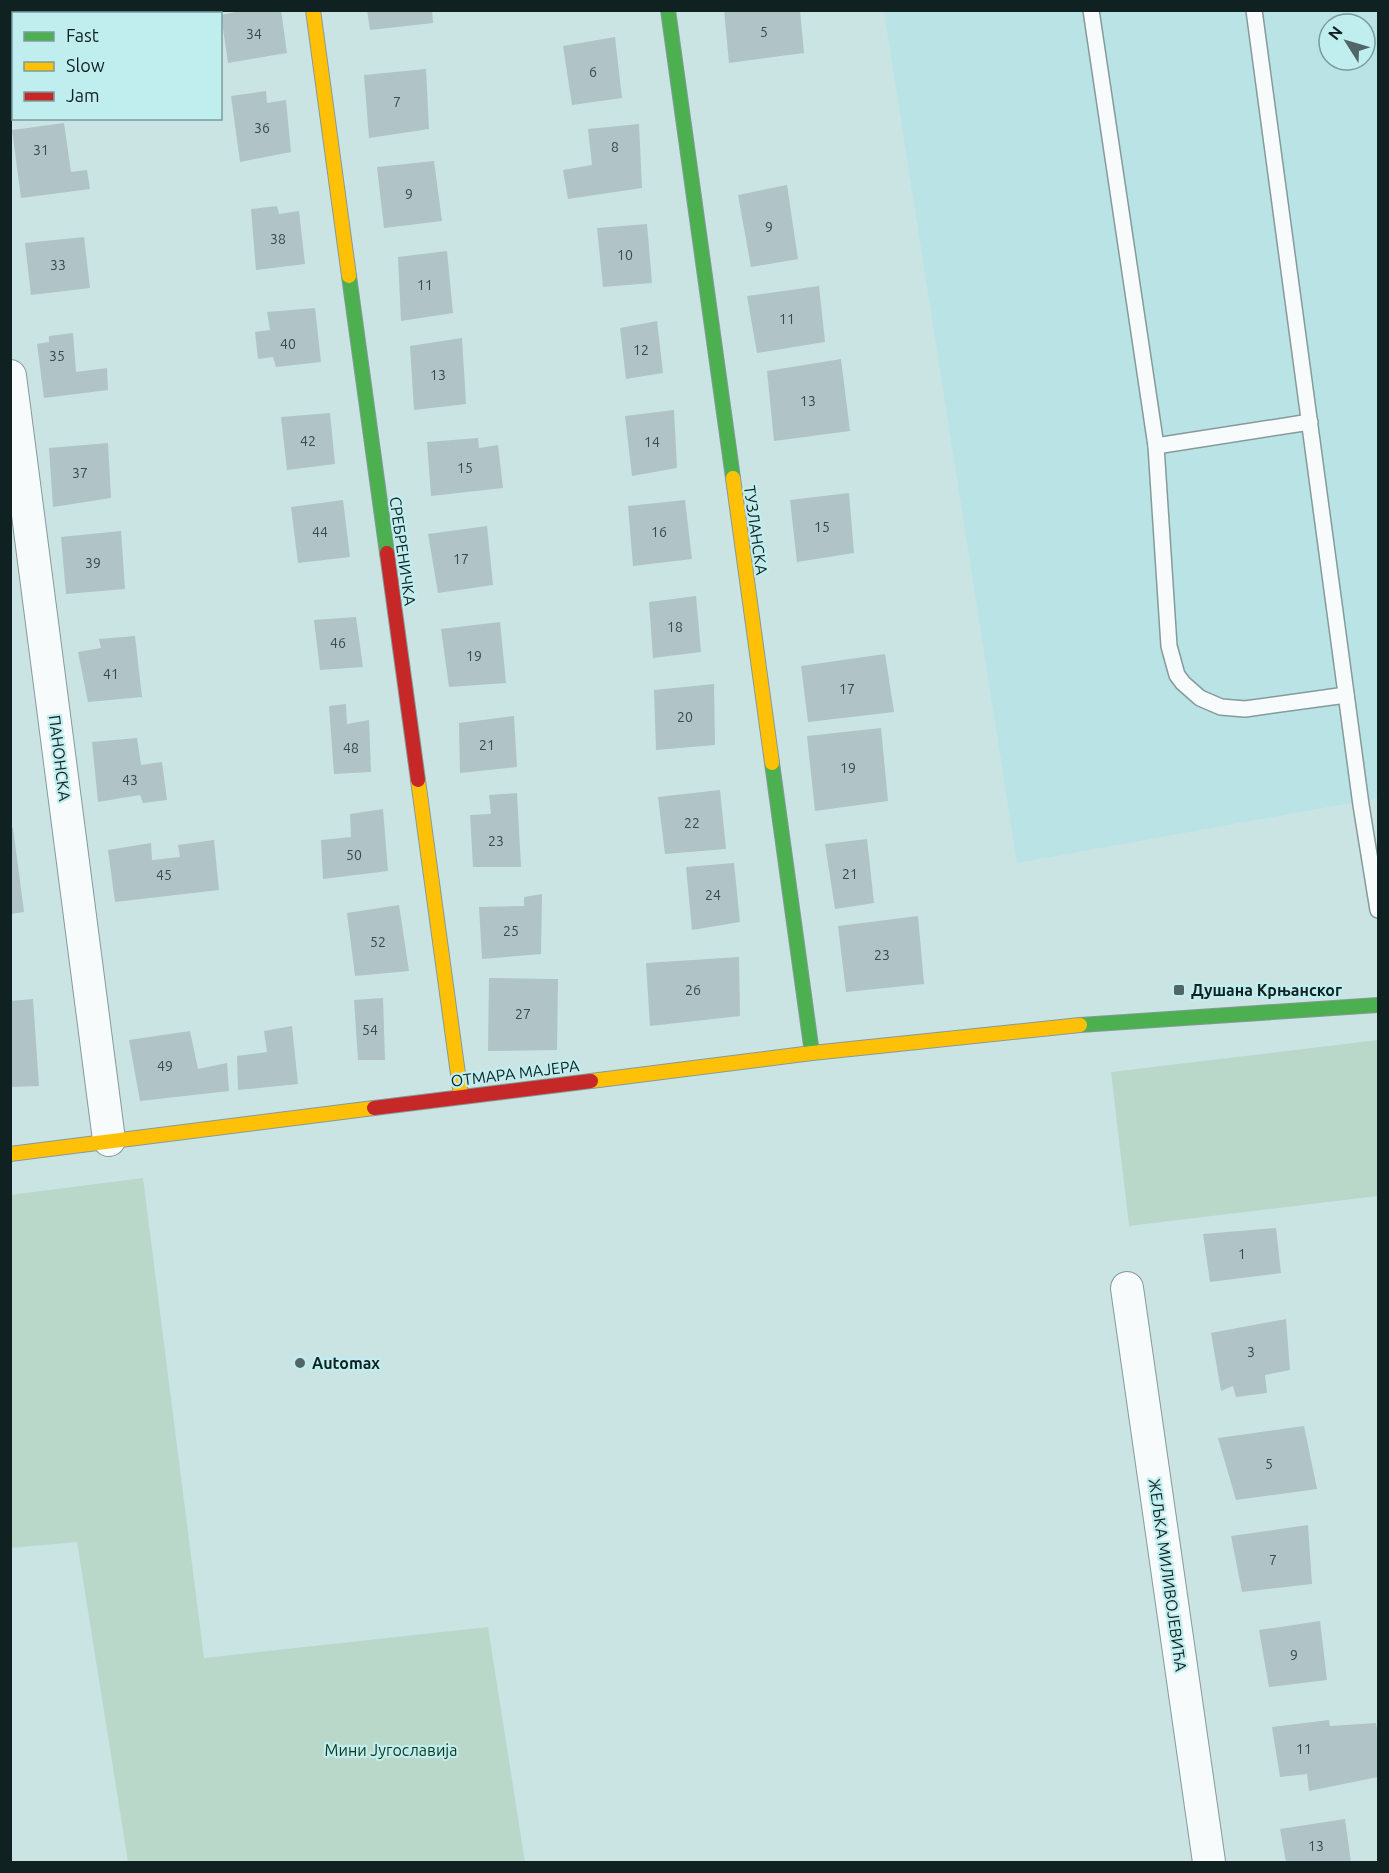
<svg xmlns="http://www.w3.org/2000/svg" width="1389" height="1873" viewBox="0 0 1389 1873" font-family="Ubuntu,sans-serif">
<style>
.built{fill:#b9e3e5;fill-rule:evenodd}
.green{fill:#bad8ca}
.building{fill:#b0c3c6}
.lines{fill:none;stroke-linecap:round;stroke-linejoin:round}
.lane-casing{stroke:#869a9a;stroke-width:18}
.street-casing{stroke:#869a9a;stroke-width:34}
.fast-casing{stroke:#869a9a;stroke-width:16}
.slow-casing{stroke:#869a9a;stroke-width:16}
.jam-casing{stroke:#869a9a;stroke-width:16}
.lane{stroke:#f7fbfb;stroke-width:15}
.street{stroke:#f7fbfb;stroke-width:32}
.fast{stroke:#4caf50;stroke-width:14}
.slow{stroke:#ffc107;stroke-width:14}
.jam{stroke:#c62828;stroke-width:14}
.poi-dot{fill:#516566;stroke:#c0eeef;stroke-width:2}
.labels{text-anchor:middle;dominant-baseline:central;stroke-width:4.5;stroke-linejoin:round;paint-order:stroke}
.number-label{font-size:14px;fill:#384a4b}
.street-label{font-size:16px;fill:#102122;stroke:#c0eeef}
.poi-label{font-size:16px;font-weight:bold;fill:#102122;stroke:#c0eeef;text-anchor:start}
.park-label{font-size:16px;fill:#0e371d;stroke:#c0eeef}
</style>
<rect width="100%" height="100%" fill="#cae4e4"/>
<path class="built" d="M884 11H1378V798L1017 863ZM1329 24H1365V60H1329Z"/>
<g class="green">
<polygon points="1378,1040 1378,1196 1129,1226 1111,1072"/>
<polygon points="143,1178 204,1658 488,1627 525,1862 128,1862 77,1542 11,1548 10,1195"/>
</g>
<g class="building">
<polygon points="244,10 281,10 287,53 228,63 221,15"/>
<polygon points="367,10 432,10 433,23 370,30"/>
<polygon points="724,10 800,10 804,53 729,63"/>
<polygon points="10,36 14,36 14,103 10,104"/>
<polygon points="615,37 622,98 572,105 563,46"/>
<polygon points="426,69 429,129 369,138 364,75"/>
<polygon points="266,91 267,103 286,100 291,152 240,162 231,96"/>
<polygon points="64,123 71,172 87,170 90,189 21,198 12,130"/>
<polygon points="639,124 642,188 568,199 563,170 592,165 588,129"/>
<polygon points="434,161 442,221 384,228 377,167"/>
<polygon points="787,185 798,259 751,267 738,195"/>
<polygon points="277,206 279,214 299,211 305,264 256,270 251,209"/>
<polygon points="647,224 652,283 603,287 597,228"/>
<polygon points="84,237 90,288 31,295 25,243"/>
<polygon points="447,251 453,313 401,321 398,257"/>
<polygon points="819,286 825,342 757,353 747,296"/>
<polygon points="315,308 321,362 276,367 273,357 258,359 255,332 270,330 267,312"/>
<polygon points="657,321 663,373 626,379 620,328"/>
<polygon points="73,333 76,372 107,368 108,390 44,398 37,344 49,342 49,336"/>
<polygon points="462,338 466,404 414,410 410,346"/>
<polygon points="841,359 850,431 774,441 767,371"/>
<polygon points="674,410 677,468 632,476 625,416"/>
<polygon points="330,413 335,464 287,470 281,417"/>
<polygon points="478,438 479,448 498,445 503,488 431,496 427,442"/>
<polygon points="108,443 111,498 53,507 49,448"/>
<polygon points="849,493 854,553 797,562 790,500"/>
<polygon points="343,500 350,557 298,563 291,507"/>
<polygon points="685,500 692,559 633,566 628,506"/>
<polygon points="487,526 493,585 438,593 428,534"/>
<polygon points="121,531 125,589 66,594 61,537"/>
<polygon points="696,596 701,652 653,658 649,602"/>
<polygon points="356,617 363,667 320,670 314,620"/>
<polygon points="500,622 506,683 449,687 441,629"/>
<polygon points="135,636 142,697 88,702 78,652 101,648 99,639"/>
<polygon points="885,654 894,712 808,722 801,666"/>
<polygon points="714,684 715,745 656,750 654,690"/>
<polygon points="346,704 347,724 369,720 371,772 334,774 329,706"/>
<polygon points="514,716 517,767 460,773 459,723"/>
<polygon points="881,728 888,801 815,811 807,736"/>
<polygon points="137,738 141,765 162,762 167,800 143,803 140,795 98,802 92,742"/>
<polygon points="720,790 726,849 665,854 658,797"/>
<polygon points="517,793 521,867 473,867 470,815 491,814 489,795"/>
<polygon points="383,809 388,871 323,879 321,840 351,837 350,814"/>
<polygon points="10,828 13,828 24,912 10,914"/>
<polygon points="867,839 874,903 835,909 825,844"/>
<polygon points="214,840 219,890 115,902 108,850 151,843 152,860 180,857 178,845"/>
<polygon points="734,863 740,922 692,930 686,867"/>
<polygon points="542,894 541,954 482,959 479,907 524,906 524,897"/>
<polygon points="399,905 409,971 355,976 347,913"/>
<polygon points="918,916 924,984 846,992 838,926"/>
<polygon points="739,957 740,1016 650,1026 646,963"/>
<polygon points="489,978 558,979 557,1050 488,1051"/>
<polygon points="383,998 385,1060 358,1060 354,1000"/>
<polygon points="33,999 39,1086 10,1087 10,1001"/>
<polygon points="292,1026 298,1084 238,1090 237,1056 267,1052 264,1031"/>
<polygon points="190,1031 198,1069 227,1063 229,1091 140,1101 129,1040"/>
<polygon points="1276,1228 1281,1273 1210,1282 1203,1234"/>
<polygon points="1286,1319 1290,1370 1265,1375 1267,1393 1236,1397 1233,1386 1221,1391 1211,1333"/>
<polygon points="1304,1426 1317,1489 1236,1500 1218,1438"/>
<polygon points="1308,1525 1312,1584 1242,1592 1231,1536"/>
<polygon points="1320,1621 1327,1680 1269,1687 1259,1630"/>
<polygon points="1329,1720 1330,1726 1376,1723 1378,1737 1378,1777 1309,1791 1307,1774 1280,1777 1272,1727"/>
<polygon points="1345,1819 1351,1862 1286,1862 1280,1829"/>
</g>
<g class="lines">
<g class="lane-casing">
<g id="lane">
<polyline points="1091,10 1156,446"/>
<polyline points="1254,10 1361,805 1378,910"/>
<polyline points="1310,422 1156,446 1169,646 1177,675 1183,683 1200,698 1221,707 1245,709 1346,695"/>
</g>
</g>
<g class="street-casing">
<g id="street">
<polyline points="10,376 109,1140"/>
<polyline points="1127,1288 1209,1862"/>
</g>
</g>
<g class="fast-casing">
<g id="fast">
<polyline points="668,10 733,478"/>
<polyline points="349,276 387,553"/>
<polyline points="772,763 812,1053"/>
<polyline points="1080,1025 1378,1005"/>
</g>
</g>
<g class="slow-casing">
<g id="slow">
<polyline points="313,10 349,276"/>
<polyline points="733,478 772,763"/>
<polyline points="418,780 461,1096"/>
<polyline points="591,1081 812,1053 1080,1025"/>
<polyline points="10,1154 374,1108"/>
</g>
</g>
<g class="jam-casing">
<g id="jam">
<polyline points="387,553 418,780"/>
<polyline points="374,1108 591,1081"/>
</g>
</g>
<use href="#lane" class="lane"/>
<use href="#street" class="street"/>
<use href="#fast" class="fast"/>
<use href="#slow" class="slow"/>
<use href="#jam" class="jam"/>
</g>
<g class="poi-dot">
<rect x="1173" y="984" width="12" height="12" rx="3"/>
<circle cx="300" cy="1363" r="6"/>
</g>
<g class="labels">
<g class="number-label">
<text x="764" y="32">5</text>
<text x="254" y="34">34</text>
<text x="593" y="72">6</text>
<text x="397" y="102">7</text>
<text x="262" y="128">36</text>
<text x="615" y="147">8</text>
<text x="41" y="150">31</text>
<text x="409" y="194">9</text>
<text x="769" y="227">9</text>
<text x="278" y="239">38</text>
<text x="625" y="255">10</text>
<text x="58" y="265">33</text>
<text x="425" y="285">11</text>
<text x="787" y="319">11</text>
<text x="288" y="344">40</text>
<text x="641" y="350">12</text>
<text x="57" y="356">35</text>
<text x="438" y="375">13</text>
<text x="808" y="401">13</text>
<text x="308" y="441">42</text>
<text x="652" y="442">14</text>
<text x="465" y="468">15</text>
<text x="80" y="473">37</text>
<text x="822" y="527">15</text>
<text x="320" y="532">44</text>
<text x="659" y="532">16</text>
<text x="461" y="559">17</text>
<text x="93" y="563">39</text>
<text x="675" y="627">18</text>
<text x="338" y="643">46</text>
<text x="474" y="656">19</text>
<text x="111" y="674">41</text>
<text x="847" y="689">17</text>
<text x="685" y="717">20</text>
<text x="487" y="745">21</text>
<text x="351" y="748">48</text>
<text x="848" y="768">19</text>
<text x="130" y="780">43</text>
<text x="692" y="823">22</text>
<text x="496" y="841">23</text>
<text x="354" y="855">50</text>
<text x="850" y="874">21</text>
<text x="164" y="875">45</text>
<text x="713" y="895">24</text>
<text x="511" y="931">25</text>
<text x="378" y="942">52</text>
<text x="882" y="955">23</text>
<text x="693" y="990">26</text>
<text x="523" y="1014">27</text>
<text x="370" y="1030">54</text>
<text x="165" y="1066">49</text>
<text x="1242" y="1254">1</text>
<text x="1251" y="1352">3</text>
<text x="1269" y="1464">5</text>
<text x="1273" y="1560">7</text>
<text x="1294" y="1655">9</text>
<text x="1304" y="1749">11</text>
<text x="1316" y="1846">13</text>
</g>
<g class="street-label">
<text transform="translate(756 530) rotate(82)">ТУЗЛАНСКА</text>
<text transform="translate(403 551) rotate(82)">СРЕБРЕНИЧКА</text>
<text transform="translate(60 758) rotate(83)">ПАНОНСКА</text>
<text transform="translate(515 1073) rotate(-7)">ОТМАРА МАЈЕРА</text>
<text transform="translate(1168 1575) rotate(82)">ЖЕЉКА МИЛИВОЈЕВИЋА</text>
</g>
<g class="poi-label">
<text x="1191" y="990">Душана Крњанског</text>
<text x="312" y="1363">Automax</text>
</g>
<g class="park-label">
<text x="391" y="1750">Мини Југославија</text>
</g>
</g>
<rect width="1389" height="1873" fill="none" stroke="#102122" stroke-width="24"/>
<rect x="12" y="12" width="210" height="108" fill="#c0eeef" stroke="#7a9c9d" stroke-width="1.5"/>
<rect x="24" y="32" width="30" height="9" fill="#4caf50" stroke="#7a9c9d" stroke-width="1.5"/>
<text x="66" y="42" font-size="18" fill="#102122">Fast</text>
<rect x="24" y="62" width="30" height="9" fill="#ffc107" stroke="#7a9c9d" stroke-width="1.5"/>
<text x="66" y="72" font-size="18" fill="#102122">Slow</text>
<rect x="24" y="92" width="30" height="9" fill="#c62828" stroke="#7a9c9d" stroke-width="1.5"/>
<text x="66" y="102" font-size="18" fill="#102122">Jam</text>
<g transform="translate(1347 42) rotate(307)"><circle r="28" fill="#c0eeef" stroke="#7a9c9d" stroke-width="1.5"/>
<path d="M0-4.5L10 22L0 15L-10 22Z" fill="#516566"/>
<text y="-9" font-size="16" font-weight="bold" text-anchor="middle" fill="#102122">N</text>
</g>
</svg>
